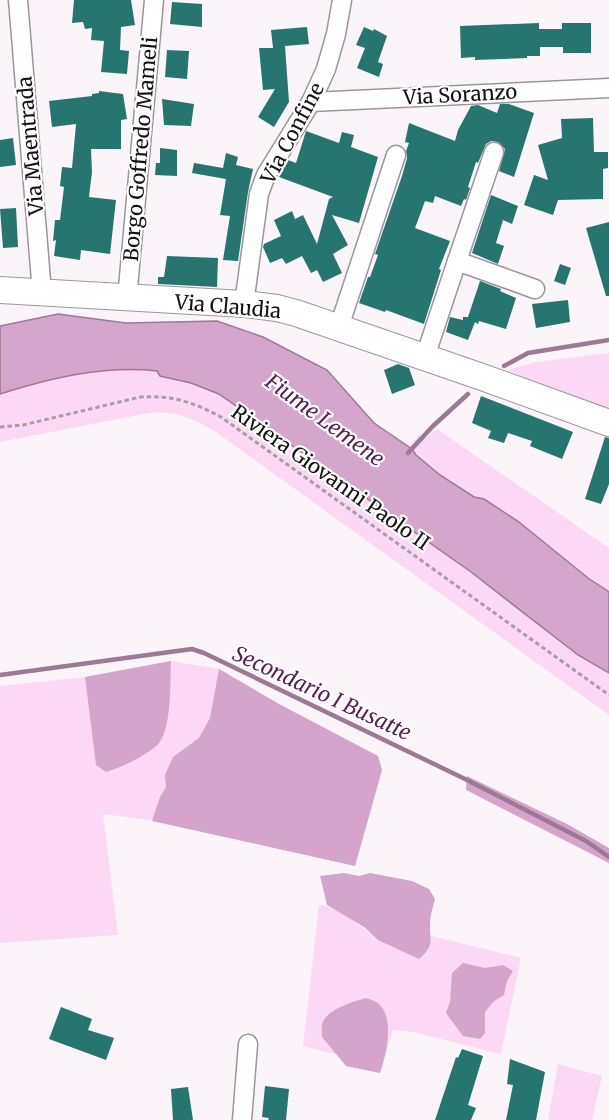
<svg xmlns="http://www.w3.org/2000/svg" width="609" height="1120" viewBox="0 0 609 1120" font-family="Merriweather,serif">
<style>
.green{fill:#fbd8f3}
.forest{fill:#d5a4ca}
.water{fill:#d6a5cb;stroke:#9c7994;stroke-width:1.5}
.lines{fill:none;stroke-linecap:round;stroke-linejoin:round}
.stream{stroke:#9c7994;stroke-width:4.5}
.building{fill:#26766f}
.street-casing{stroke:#9c969b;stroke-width:21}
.secondary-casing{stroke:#9c969b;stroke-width:28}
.path{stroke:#a4a0a3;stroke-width:3;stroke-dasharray:4.5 3;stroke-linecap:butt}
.street{stroke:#fff;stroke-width:18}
.secondary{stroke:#fff;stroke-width:26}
.labels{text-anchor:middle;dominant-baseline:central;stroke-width:4.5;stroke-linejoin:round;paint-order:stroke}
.street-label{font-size:20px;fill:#131112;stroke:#fff}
.water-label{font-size:21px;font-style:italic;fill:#5a2151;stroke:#fff}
</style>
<rect width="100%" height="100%" fill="#fbf5fa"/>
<g class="green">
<path d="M94 325 397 461 419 435 425 439 437 429 609 548V715L213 430C187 417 178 411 149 413L0 442V353Z"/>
<polygon points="609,353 609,412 507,370 536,362"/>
<polygon points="171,661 219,669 279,704 378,756 382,770 355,866 158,821 103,814 118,935 0,943 0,686 86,677"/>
<path d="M319 905C337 906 365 929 378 940L428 935 521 958 501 1054 413 1032 393 1030 382 1066 303 1046Z"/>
<polygon points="558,1064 602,1076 592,1120 548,1120"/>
</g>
<g class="forest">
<path d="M171 661C170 682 172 726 159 743 150 754 120 768 106 772L96 765 85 677Z"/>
<polygon points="219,669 279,704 378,756 382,770 355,866 152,821 160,797 166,787 165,775 173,757 199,738 210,718"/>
<polygon points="467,776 567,824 609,848 609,863 466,790"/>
<path d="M344 873 359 876 370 873 412 881 429 889 435 899C433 907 430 916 430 924 430 942 434 946 419 959L378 940 364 927 327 905 320 876Z"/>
<polygon points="463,963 485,968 503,965 513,971 507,981 504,995 493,1002 485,1012 485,1033 480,1039 463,1036 446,1013 450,1002 452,973"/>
<path d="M366 998C369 999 376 1001 379 1004 395 1019 386 1055 380 1073L346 1066 322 1037C322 1032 321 1026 323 1022 329 1008 353 1002 366 998Z"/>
</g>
<path class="water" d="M58 314 126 323 217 321 263 337 327 370 374 423 412 449 416 455 440 475 474 497 484 499 519 522 588 578 609 592V673L578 655 471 572 219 394 191 383 160 376 157 371C104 365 50 378 0 394V326Z"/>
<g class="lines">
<g class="stream">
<polyline points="504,366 528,353 609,340"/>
<polyline points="408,453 433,426 468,394"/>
<polyline points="0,675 192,649 204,653 463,778 586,841 609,857"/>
</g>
</g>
<g class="building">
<polygon points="74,0 131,0 135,25 121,27 120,50 129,51 127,74 101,72 104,41 91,40 92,28 85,29 83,22 72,23"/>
<polygon points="172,2 202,4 202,27 170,24"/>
<polygon points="539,23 539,29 562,29 562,23 591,23 591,53 563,53 563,47 540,47 540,56 527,56 527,58 475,60 475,57 461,58 460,26"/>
<polygon points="307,27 309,44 285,46 289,102 274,127 258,117 275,89 263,90 259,48 273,48 271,30"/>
<polygon points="364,27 373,31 374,29 387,36 378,62 383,64 379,77 357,68 365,48 356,45"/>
<polygon points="167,50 189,51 187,79 165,77"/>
<polygon points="99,91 123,94 127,119 121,120 121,149 91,149 92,172 89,197 116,200 110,254 81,250 80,260 54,256 56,240 53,241 55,220 60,220 64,187 60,186 62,167 72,168 76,124 52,127 49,101 92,96 92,94 99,93"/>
<polygon points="162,99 194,104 191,126 164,125"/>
<polygon points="500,104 509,104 534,113 514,177 499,171 505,149 498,142 491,141 486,144 478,163 476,162 468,187 470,188 466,200 464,199 461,206 435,196 433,203 425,201 421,212 415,228 450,241 439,269 441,270 424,324 386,310 385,312 359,303 368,277 370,277 378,255 375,254 402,176 407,158 406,151 409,143 405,142 409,123 455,141 458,130 471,106 478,105 497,113"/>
<polygon points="593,118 594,152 608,152 608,168 603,169 603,199 558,200 553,215 524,205 534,175 548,180 538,145 562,138 561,119"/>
<polygon points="306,131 339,143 342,132 354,135 351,147 378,157 359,223 332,215 348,245 333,254 342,273 323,282 317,270 311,273 302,256 286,264 282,258 270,263 263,247 264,244 281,236 274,220 292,211 295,219 303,215 317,244 329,199 333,197 279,177 288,160 296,163"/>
<polygon points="13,138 16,165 0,167 0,140"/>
<polygon points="160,148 177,150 177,176 155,175 156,163 160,163"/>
<polygon points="226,153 238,157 236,165 253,169 248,192 238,261 223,260 230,216 220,215 226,179 192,173 194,163 223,168"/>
<polygon points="491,195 518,206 512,224 503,220 496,243 504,246 498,264 472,253"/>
<polygon points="16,208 18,247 3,248 0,209"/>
<polygon points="609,222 609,296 606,296 586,228"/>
<polygon points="167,256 218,258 217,287 158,284 158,277 164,277"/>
<polygon points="560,264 571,268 565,285 554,281"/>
<polygon points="480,281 501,289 500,291 516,298 506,329 479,321 478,324 475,322 468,340 446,332 450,317 463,320 463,317 468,317"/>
<polygon points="568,300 570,322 536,328 532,304"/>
<polygon points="398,364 409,368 415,385 392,394 384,370"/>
<polygon points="481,396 573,432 562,459 530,446 532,441 508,433 504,443 488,438 491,431 472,423"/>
<polygon points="605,437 609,438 609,484 601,504 585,499"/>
<polygon points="61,1007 92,1019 88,1030 114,1038 106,1060 49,1039"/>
<polygon points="462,1049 483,1056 468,1105 476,1108 471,1120 435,1120 456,1057 458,1058"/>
<polygon points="510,1059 545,1072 536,1120 506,1120 513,1085 507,1084"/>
<polygon points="265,1086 289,1089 286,1120 268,1120 269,1118 262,1117"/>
<polygon points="188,1087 193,1120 173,1120 171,1089"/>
</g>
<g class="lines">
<g class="street-casing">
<g id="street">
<polyline points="18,0 42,293"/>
<polyline points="311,102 609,88"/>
<polyline points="457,261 494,152"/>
<polyline points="127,299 154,0"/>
<polyline points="244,304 259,194 266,175 311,102 326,69 336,34 342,0"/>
<polyline points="339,327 396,155"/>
<polyline points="425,357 457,261 535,289"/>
<polyline points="242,1120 248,1044"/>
</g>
</g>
<g class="secondary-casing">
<polyline id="secondary" points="0,290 244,304 277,308 296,313 482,377 609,423"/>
</g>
<path class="path" d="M0 427 23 425 140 397C172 395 193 402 221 417L609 695"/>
<use href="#street" class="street"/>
<use href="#secondary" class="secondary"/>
</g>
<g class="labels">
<g class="street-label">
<text transform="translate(460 94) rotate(-3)">Via Soranzo</text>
<text transform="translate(292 133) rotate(-62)">Via Confine</text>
<text transform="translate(30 146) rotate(-95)">Via Maentrada</text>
<text transform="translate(140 149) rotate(-85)">Borgo Goffredo Mameli</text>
<text transform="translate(228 306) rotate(5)">Via Claudia</text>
<text transform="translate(331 477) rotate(35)">Riviera Giovanni Paolo II</text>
</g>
<g class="water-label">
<text transform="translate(325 420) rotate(36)">Fiume Lemene</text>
<text transform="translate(322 693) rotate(25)">Secondario I Busatte</text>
</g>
</g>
</svg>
